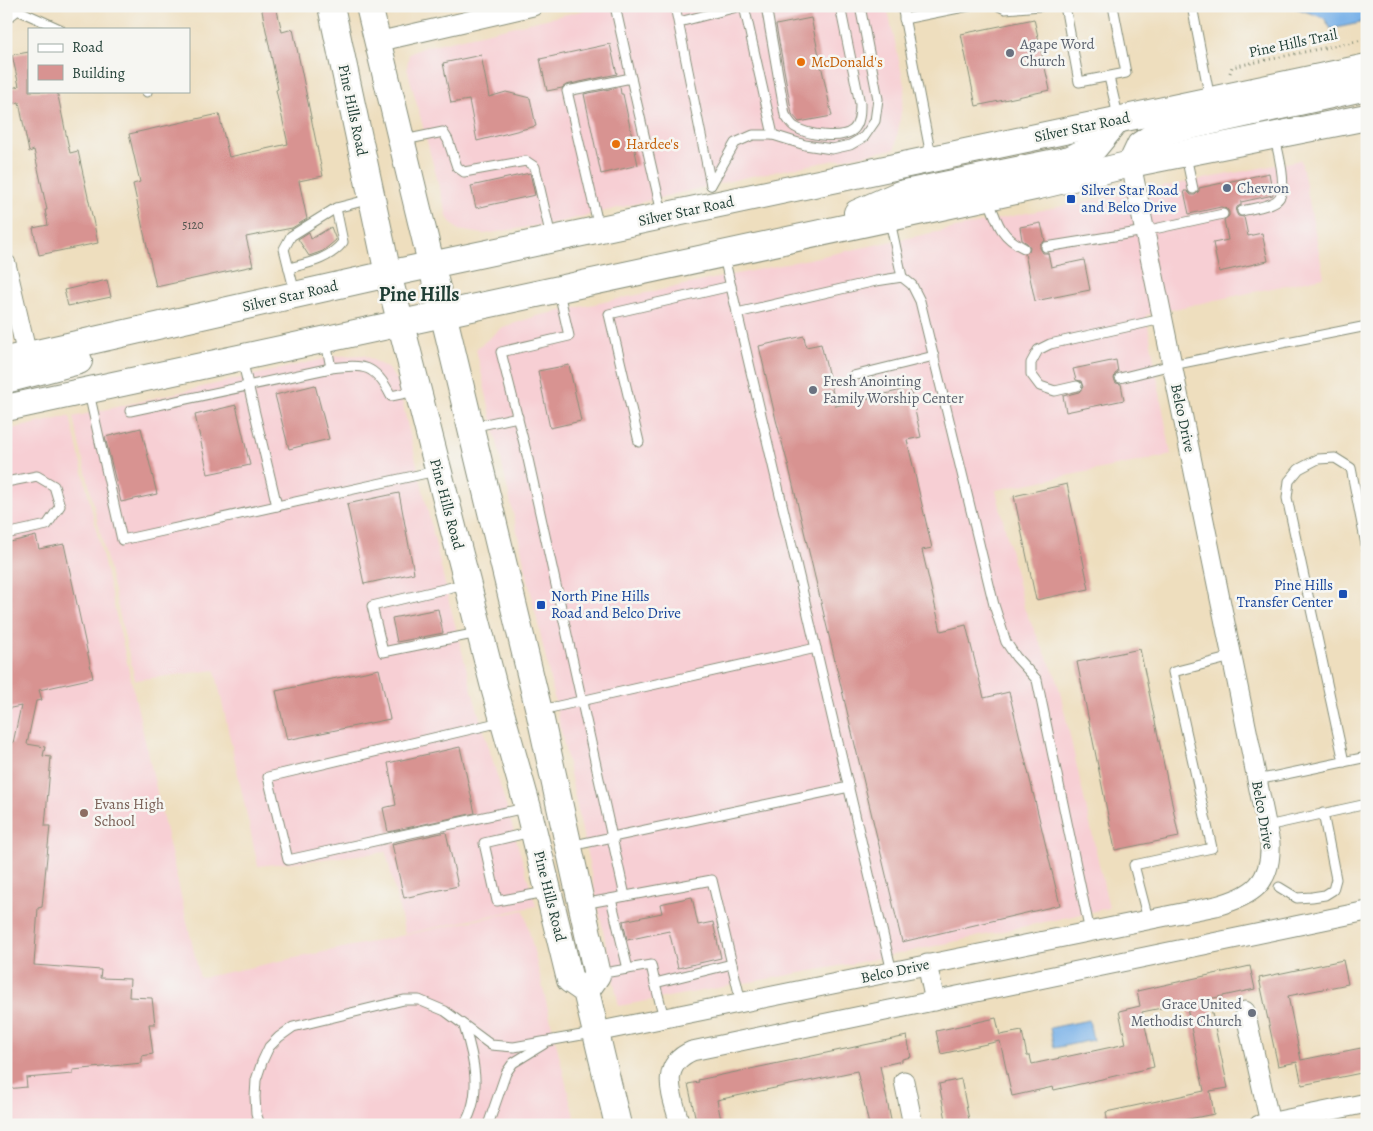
<svg xmlns="http://www.w3.org/2000/svg" width="1373" height="1131" viewBox="0 0 1373 1131" font-family="Alegreya,serif">
<style>
.built{fill:#f7cfd4}
.water{fill:#78b1e8;stroke:#4c778e}
.building{fill:#d89391}
.lines{fill:none;stroke-linecap:round;stroke-linejoin:round}
.lane-casing{stroke:#868e79;stroke-width:11}
.street-casing{stroke:#868e79;stroke-width:21}
.secondary-casing{stroke:#868e79;stroke-width:28}
.path{stroke:#868e79;stroke-width:3;stroke-dasharray:1 4;stroke-linecap:butt}
.lane{stroke:#fff;stroke-width:9}
.street{stroke:#fff;stroke-width:19}
.secondary{stroke:#fff;stroke-width:26}
.worship-dot{fill:#6b7280;stroke:#f6f6f2;stroke-width:2}
.food-dot{fill:#e8710a;stroke:#f6f6f2;stroke-width:2}
.service-dot{fill:#5c6f8a;stroke:#f6f6f2;stroke-width:2}
.transit-dot{fill:#1a4fb4;stroke:#f6f6f2;stroke-width:2}
.education-dot{fill:#8d6e63;stroke:#f6f6f2;stroke-width:2}
.labels{text-anchor:middle;dominant-baseline:central;stroke-width:5;stroke-linejoin:round;paint-order:stroke}
.number-label{font-size:12px;fill:#4d524b}
.street-label{font-size:15px;fill:#1f3d34;stroke:#f6f6f2}
.worship-label{font-size:15px;fill:#5b616d;stroke:#f6f6f2;text-anchor:start}
.food-label{font-size:15px;fill:#c56008;stroke:#f6f6f2;text-anchor:start}
.service-label{font-size:15px;fill:#4e5e75;stroke:#f6f6f2;text-anchor:start}
.transit-label{font-size:15px;fill:#164399;stroke:#f6f6f2;text-anchor:start}
.education-label{font-size:15px;fill:#785e54;stroke:#f6f6f2;text-anchor:start}
.district-label{font-size:20px;font-weight:bold;fill:#1f3d34;stroke:#f6f6f2}
</style>
<rect width="100%" height="100%" fill="#f6f6f2"/>
<filter id="ink" filterUnits="userSpaceOnUse"><feTurbulence type="fractalNoise" baseFrequency=".02" numOctaves="2"/><feDisplacementMap in="SourceGraphic" scale="10" xChannelSelector="R" yChannelSelector="G"/><feConvolveMatrix kernelMatrix="1 2 1 2 8 2 1 2 1" color-interpolation-filters="sRGB"/></filter>
<filter id="wash" filterUnits="userSpaceOnUse"><feTurbulence type="fractalNoise" baseFrequency=".0096" numOctaves="4" result="noise"/><feDisplacementMap in="SourceGraphic" scale="20" xChannelSelector="R" yChannelSelector="G"/><feGaussianBlur stdDeviation="1.12" result="paint"/><feColorMatrix in="noise" values="0 0 0 0 0 0 0 0 0 0 0 0 0 0 0 0 0 1.4 0 .05"/><feComposite in="paint" operator="in"/></filter>
<g filter="url(#wash)">
<rect width="100%" height="100%" fill="#eedebe"/>
<g class="built">
<polygon points="602,6 887,6 905,88 895,149 751,176 560,222 484,234 458,230 448,219 407,68 409,54 424,47"/>
<polygon points="1301,160 1324,277 1146,315 1171,455 996,490 1024,608 1057,679 1109,908 861,962 619,1006 545,655 476,349 503,327 537,316 1027,213"/>
<polygon points="364,355 387,368 397,380 449,601 474,698 536,906 405,934 386,852 258,866 215,670 135,680 73,417 336,356"/>
<polygon points="70,416 200,978 524,910 576,1125 6,1125 6,430"/>
</g>
<g class="water">
<polygon points="1290,6 1367,6 1367,11 1360,23 1331,29 1324,18"/>
<polygon points="1089,1020 1093,1040 1054,1048 1050,1028"/>
</g>
<g id="blocks">
<g class="building">
<polygon points="261,6 276,6 282,32 293,29 323,176 299,181 307,219 292,228 246,237 253,266 156,287 133,184 140,182 129,134 219,114 229,157 288,144 276,90 278,89"/>
<polygon points="811,18 832,116 799,122 792,114 776,25"/>
<polygon points="1034,19 1050,90 976,106 961,34"/>
<polygon points="610,44 617,74 566,85 562,88 547,91 540,59"/>
<polygon points="29,52 29,91 57,91 70,153 78,151 98,243 39,255 33,228 48,225 45,210 47,210 34,150 29,152 19,102 12,104 8,89 19,86 12,55"/>
<polygon points="481,55 489,97 506,92 530,98 536,126 477,141 469,100 451,103 443,63"/>
<polygon points="620,87 621,94 623,94 638,165 601,174 584,94"/>
<polygon points="530,173 535,195 476,208 471,186"/>
<polygon points="1269,173 1273,195 1241,202 1241,205 1237,207 1236,212 1238,216 1244,217 1248,236 1262,233 1268,261 1219,272 1213,243 1228,240 1224,220 1229,216 1229,212 1227,209 1221,207 1189,214 1184,191 1187,191 1191,195 1195,195 1199,191 1199,188"/>
<polygon points="1041,223 1045,241 1040,244 1040,248 1043,253 1048,253 1051,267 1084,260 1090,290 1035,301 1025,254 1029,251 1030,247 1027,243 1022,240 1020,227"/>
<polygon points="331,227 336,240 323,251 309,256 298,239 309,232 311,239"/>
<polygon points="107,280 111,297 68,306 64,290"/>
<polygon points="804,336 806,347 821,344 836,406 910,388 921,437 907,440 932,548 922,550 941,631 966,625 984,698 1009,692 1060,905 902,942 789,468 776,420 759,346"/>
<polygon points="1116,360 1118,372 1115,374 1114,379 1116,383 1121,384 1124,400 1066,412 1063,396 1079,392 1083,387 1081,381 1076,380 1073,369"/>
<polygon points="569,365 581,421 550,428 538,371"/>
<polygon points="315,385 329,439 289,449 275,395"/>
<polygon points="236,405 250,465 208,474 195,415"/>
<polygon points="141,428 157,494 121,502 105,437"/>
<polygon points="1067,484 1089,589 1036,600 1014,496"/>
<polygon points="399,493 414,573 364,584 347,504"/>
<polygon points="36,536 39,549 64,544 93,678 39,690 42,700 36,701 27,744 45,747 43,756 51,757 45,826 50,826 42,907 38,908 34,965 101,970 100,978 130,979 129,997 152,998 155,1024 149,1024 153,1054 142,1056 142,1063 73,1070 73,1074 26,1078 27,1087 6,1089 6,742 13,743 21,706 6,709 6,543"/>
<polygon points="438,609 443,633 397,642 392,618"/>
<polygon points="1140,649 1179,837 1115,850 1077,662"/>
<polygon points="379,669 390,719 287,740 276,691"/>
<polygon points="460,747 475,813 388,832 383,808 396,805 388,763"/>
<polygon points="446,832 458,886 404,898 392,844"/>
<polygon points="692,897 698,925 713,922 721,958 678,968 669,931 627,940 623,921 662,913 660,904"/>
<polygon points="1343,960 1348,984 1288,996 1301,1060 1361,1048 1366,1072 1302,1085 1297,1062 1278,1066 1259,978"/>
<polygon points="1250,966 1255,989 1209,999 1228,1088 1210,1091 1214,1114 1159,1125 1108,1125 1106,1112 1204,1091 1186,1003 1142,1012 1154,1067 1054,1090 1053,1087 1012,1096 1000,1041 941,1054 936,1031 996,1018 1000,1035 1022,1031 1027,1056 1030,1056 1032,1064 1126,1044 1119,1011 1140,1006 1137,991"/>
<polygon points="907,1036 911,1057 902,1059 902,1061 880,1066 892,1125 869,1125 857,1071 717,1100 722,1125 697,1125 688,1084 699,1082 698,1080"/>
<polygon points="961,1079 970,1125 947,1125 939,1084"/>
</g>
</g>
</g>
<g filter="url(#ink)">
<use href="#blocks" fill-opacity="0" stroke="#868e79" stroke-width="1"/>
<g class="lines">
<g class="lane-casing">
<g id="lane">
<polyline points="615,6 631,78"/>
<polyline points="675,6 711,185"/>
<polyline points="744,6 773,135"/>
<path d="M766 6 785 115C788 119 791 125 795 127 807 135 841 140 853 130 860 124 860 112 860 104L840 6"/>
<polyline points="902,6 931,156"/>
<polyline points="999,6 1005,9 1041,6"/>
<polyline points="1065,6 1079,82 1126,73 1113,6"/>
<polyline points="1192,6 1210,99"/>
<polyline points="13,8 60,29"/>
<polyline points="904,19 969,6"/>
<polyline points="679,22 741,6"/>
<polyline points="1109,77 1118,116"/>
<polyline points="146,91 147,92"/>
<polyline points="404,140 443,132 448,140 457,167 464,172 526,161 535,167 551,237"/>
<polyline points="1186,156 1193,189"/>
<polyline points="711,185 735,143 753,135 773,135 805,145 832,149 850,145 864,137 875,121 878,99 860,6"/>
<path d="M989 200C997 223 1001 237 1024 248"/>
<path d="M1242 211C1253 208 1267 207 1276 201 1290 193 1278 152 1275 138"/>
<polyline points="890,221 902,277"/>
<polyline points="599,228 567,91 631,78 662,213"/>
<polyline points="1046,247 1145,231 1223,214"/>
<polyline points="724,257 892,972"/>
<path d="M289 268C309 263 330 259 343 242L336 208"/>
<polyline points="559,292 569,336 501,352 528,459 625,896"/>
<polyline points="295,293 284,249 291,236 336,208 371,199"/>
<polyline points="737,313 876,281 902,277 912,285 920,301 994,605 1006,642 1016,657 1037,680 1090,932"/>
<polyline points="326,342 331,368"/>
<polyline points="242,359 277,506"/>
<polyline points="853,376 934,356"/>
<polyline points="1120,378 1172,365 1367,326"/>
<polyline points="1077,386 1055,391 1040,386 1031,374 1031,363 1038,350 1050,344 1162,319"/>
<polyline points="89,393 122,540 436,471"/>
<path d="M130 411 331 368C364 364 375 364 391 396L416 391"/>
<polyline points="472,427 518,417"/>
<polyline points="639,442 609,314 731,286"/>
<polyline points="6,482 37,476 54,486 60,506 47,525 6,534"/>
<polyline points="465,584 372,606 383,652 478,633"/>
<polyline points="541,710 816,648"/>
<polyline points="501,722 268,777 288,860 525,808"/>
<polyline points="1344,762 1287,498 1289,481 1299,469 1318,459 1335,458 1351,468 1367,550"/>
<polyline points="1257,780 1367,757"/>
<polyline points="1267,826 1367,804"/>
<polyline points="531,832 484,843 497,901 546,892"/>
<polyline points="570,846 849,787"/>
<polyline points="1279,887 1297,898 1312,897 1325,895 1333,890 1336,879 1323,813"/>
<polyline points="611,899 628,969"/>
<polyline points="583,904 712,880 741,1002"/>
<polyline points="1148,919 1134,865 1212,848 1173,672 1232,657"/>
<polyline points="598,974 651,965 655,983"/>
<polyline points="664,1018 655,983 732,964"/>
<path d="M464 1026C474 1058 483 1095 464 1125"/>
<polyline points="260,1125 256,1113 255,1097 256,1080 262,1062 269,1047 279,1037 293,1027 404,1000 419,1000 445,1011 491,1045 514,1047 593,1033"/>
<polyline points="488,1125 506,1073 513,1063 544,1044"/>
</g>
</g>
<g class="street-casing">
<g id="street">
<polyline points="6,13 15,6"/>
<polyline points="377,42 533,6"/>
<polyline points="6,264 27,355"/>
<polyline points="927,964 935,1001"/>
<polyline points="1245,1011 1270,1123"/>
<path d="M596 1032 1216 906C1252 896 1272 884 1270 843L1131 164"/>
<polyline points="904,1081 913,1125"/>
<path d="M680 1125C673 1097 657 1066 692 1051L1367 911"/>
<polyline points="1259,1125 1367,1103"/>
</g>
</g>
<g class="secondary-casing">
<g id="secondary">
<polyline points="331,6 388,274 495,691 528,808 570,980 586,991 618,1125"/>
<polyline points="369,6 539,711 597,975 586,991"/>
<polyline points="1131,164 1140,145 1158,133 1367,87"/>
<polyline points="857,213 900,194 1070,159 1095,147 1118,119"/>
<polyline points="6,360 388,274 1367,67"/>
<polyline points="6,380 79,361"/>
<polyline points="6,408 1039,186 1131,164 1367,117"/>
</g>
</g>
<polyline class="path" points="1230,73 1232,67 1367,39"/>
<use href="#lane" class="lane"/>
<use href="#street" class="street"/>
<use href="#secondary" class="secondary"/>
</g>
</g>
<g class="worship-dot">
<circle cx="1010" cy="53" r="5"/>
<circle cx="813" cy="390" r="5"/>
<circle cx="1252" cy="1013" r="5"/>
</g>
<g class="food-dot">
<circle cx="801" cy="62" r="5"/>
<circle cx="616" cy="144" r="5"/>
</g>
<circle class="service-dot" cx="1227" cy="188" r="5"/>
<g class="transit-dot">
<rect x="1066" y="194" width="10" height="10" rx="2.5"/>
<rect x="1338" y="589" width="10" height="10" rx="2.5"/>
<rect x="536" y="600" width="10" height="10" rx="2.5"/>
</g>
<circle class="education-dot" cx="84" cy="813" r="5"/>
<g class="labels">
<g class="number-label">
<text x="193" y="225">5120</text>
</g>
<g class="street-label">
<text transform="translate(1293 43) rotate(-12)">Pine Hills Trail</text>
<text transform="translate(353 110) rotate(78)">Pine Hills Road</text>
<text transform="translate(1082 127) rotate(-12)">Silver Star Road</text>
<text transform="translate(686 211) rotate(-12)">Silver Star Road</text>
<text transform="translate(290 296) rotate(-13)">Silver Star Road</text>
<text transform="translate(1183 418) rotate(78)">Belco Drive</text>
<text transform="translate(447 504) rotate(75)">Pine Hills Road</text>
<text transform="translate(1263 815) rotate(80)">Belco Drive</text>
<text transform="translate(550 896) rotate(76)">Pine Hills Road</text>
<text transform="translate(895 971) rotate(-12)">Belco Drive</text>
</g>
<g class="worship-label">
<text x="1020" y="44">Agape Word<tspan x="1020" dy="17">Church</tspan></text>
<text x="823" y="381">Fresh Anointing<tspan x="823" dy="17">Family Worship Center</tspan></text>
<text x="1242" y="1004" text-anchor="end">Grace United<tspan x="1242" dy="17">Methodist Church</tspan></text>
</g>
<g class="food-label">
<text x="811" y="62">McDonald's</text>
<text x="626" y="144">Hardee's</text>
</g>
<g class="service-label">
<text x="1237" y="188">Chevron</text>
</g>
<g class="transit-label">
<text x="1081" y="190">Silver Star Road<tspan x="1081" dy="17">and Belco Drive</tspan></text>
<text x="1333" y="585" text-anchor="end">Pine Hills<tspan x="1333" dy="17">Transfer Center</tspan></text>
<text x="551" y="596">North Pine Hills<tspan x="551" dy="17">Road and Belco Drive</tspan></text>
</g>
<g class="education-label">
<text x="94" y="804">Evans High<tspan x="94" dy="17">School</tspan></text>
</g>
<g class="district-label">
<text x="419" y="294">Pine Hills</text>
</g>
</g>
<rect width="1373" height="1131" fill="none" stroke="#f6f6f2" stroke-width="25"/>
<rect x="28" y="28" width="162" height="65" fill="#f6f6f2" stroke="#a0aca6"/>
<rect x="38" y="44" width="25" height="8" fill="#ffffff" stroke="#a0aca6"/>
<text x="72" y="52" font-size="15" fill="#1f3d34">Road</text>
<rect x="38" y="65" width="25" height="15" fill="#d89391" stroke="#a0aca6"/>
<text x="72" y="78" font-size="15" fill="#1f3d34">Building</text>
</svg>
